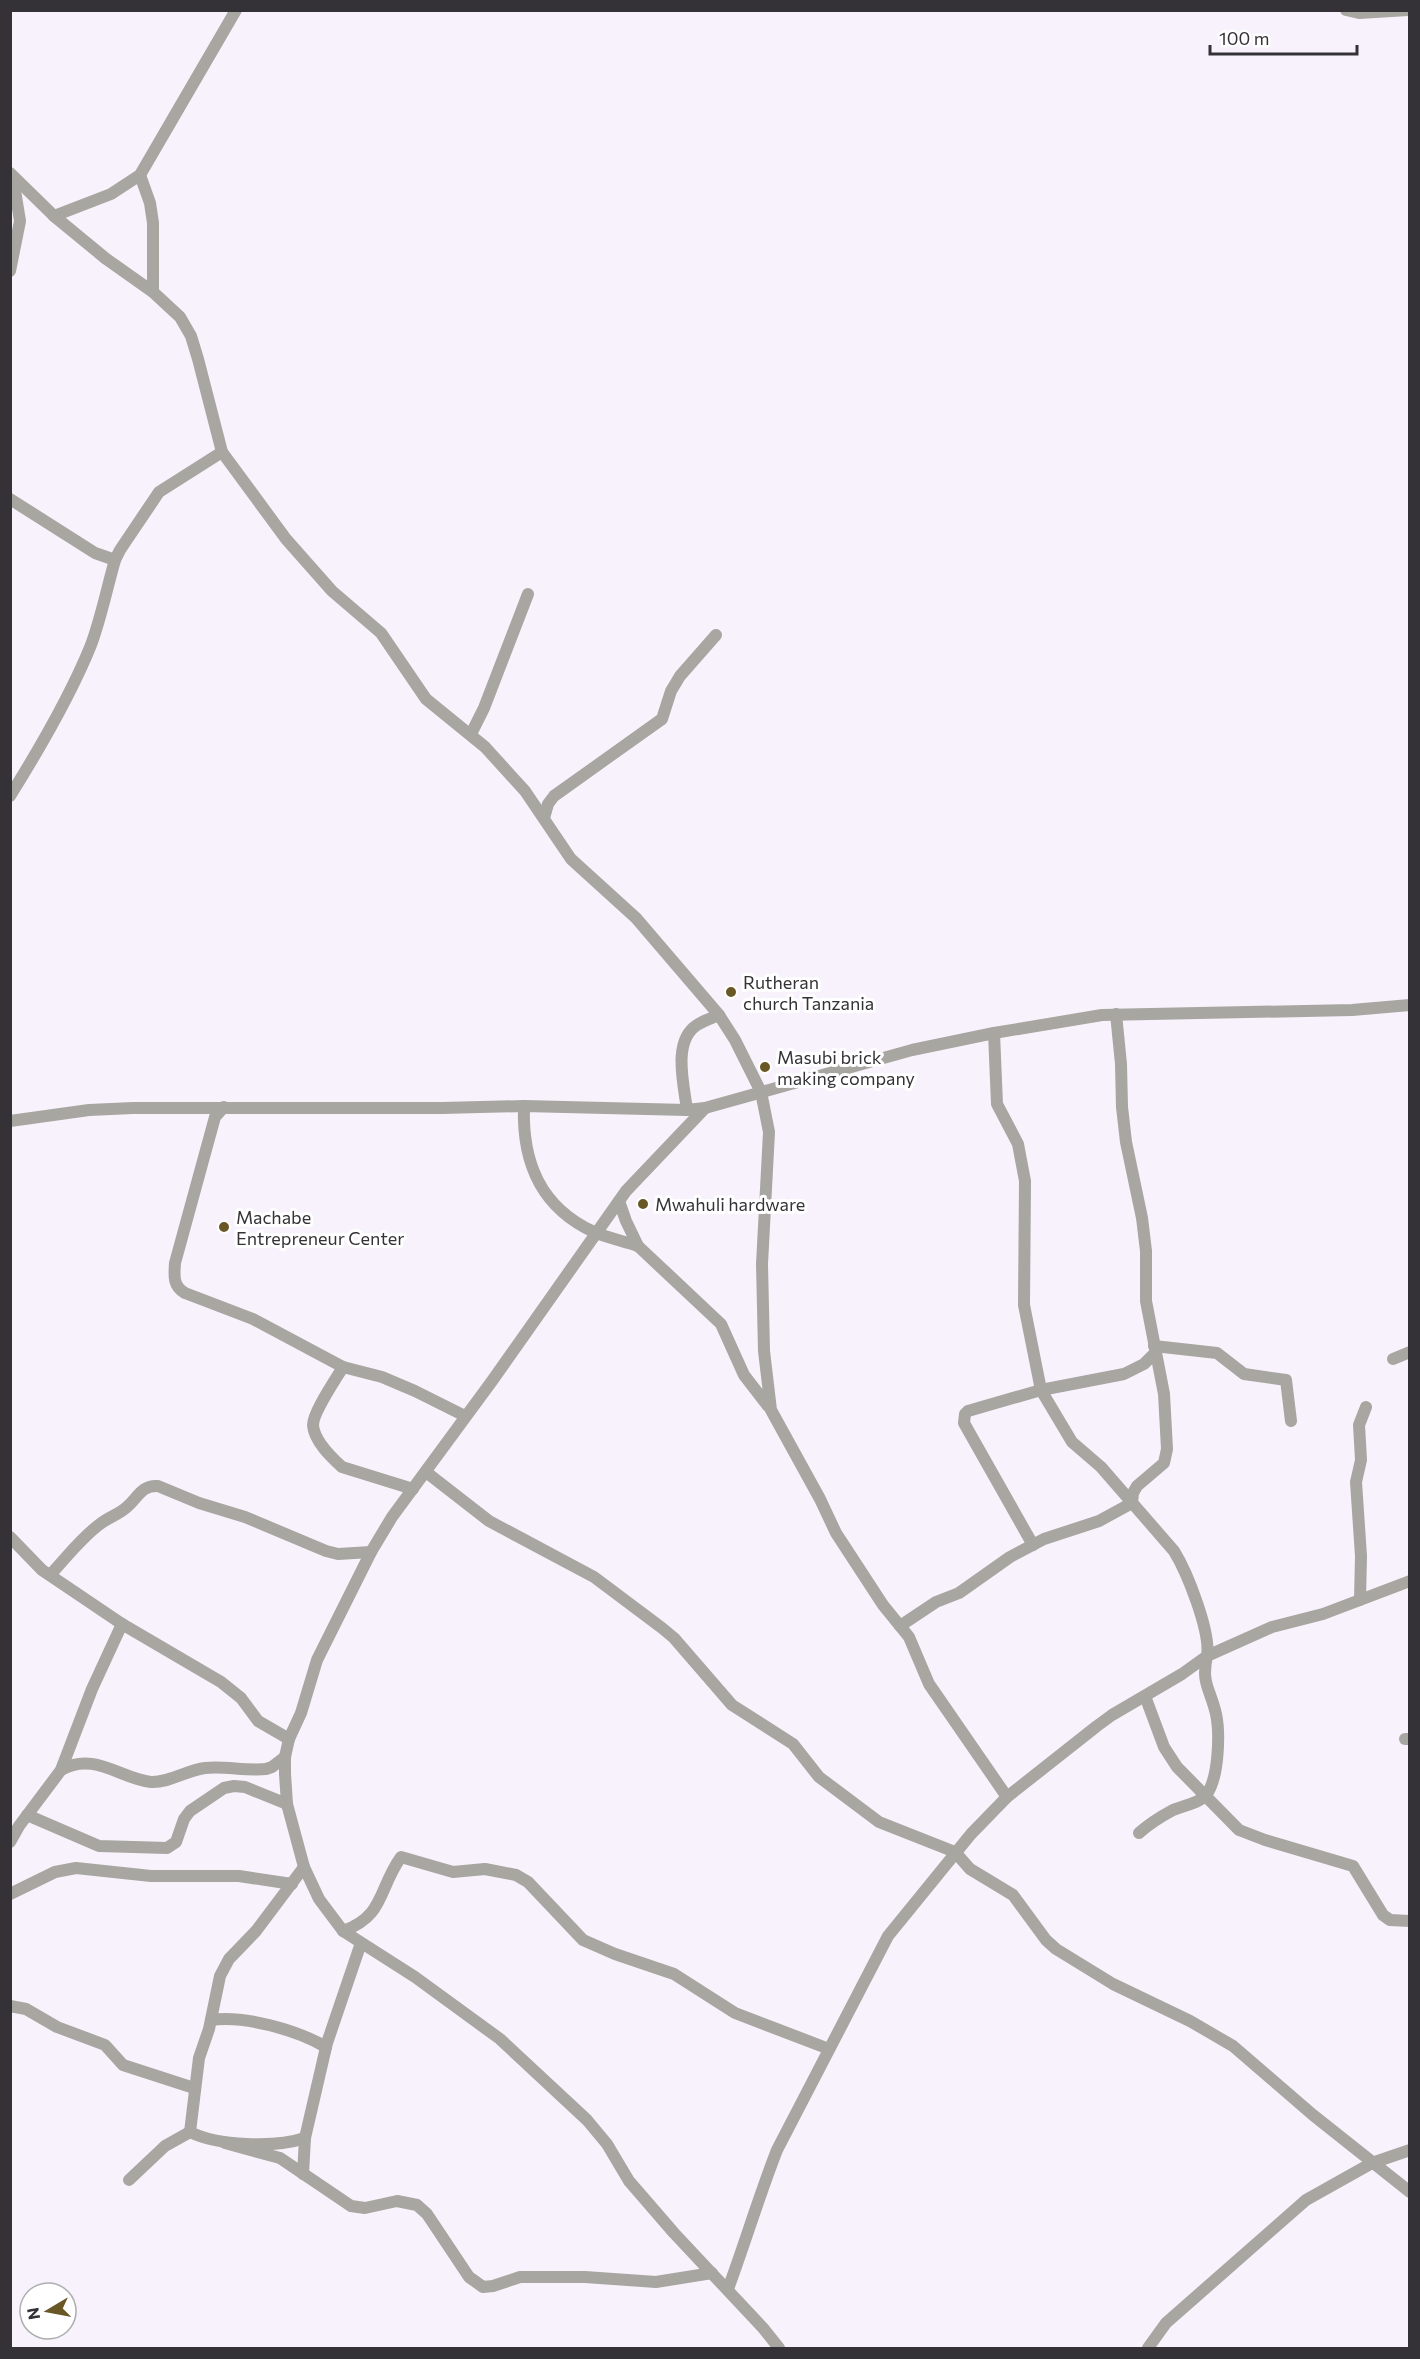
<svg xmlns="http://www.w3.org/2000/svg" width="1420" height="2359" viewBox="0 0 1420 2359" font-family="Commissioner,sans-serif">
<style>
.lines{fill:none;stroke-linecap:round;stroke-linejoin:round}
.minor{stroke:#a7a6a1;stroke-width:12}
.poi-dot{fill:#695826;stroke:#fff;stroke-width:2}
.labels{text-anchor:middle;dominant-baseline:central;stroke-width:6;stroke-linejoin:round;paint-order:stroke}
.poi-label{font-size:18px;fill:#343236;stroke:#fff;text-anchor:start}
</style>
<rect width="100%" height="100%" fill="#f8f2fc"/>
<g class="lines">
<g class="minor">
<polyline points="1346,10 1359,13 1408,10"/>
<polyline points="10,173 54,216 105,258 153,292 180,317 191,336 198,359 222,452 286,539 332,591 381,633 426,699 485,747 525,791 571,859 636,918 719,1015 735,1040 761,1092 769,1132 762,1264 764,1351 771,1410 820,1499 836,1533 883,1605 909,1637 929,1684 1007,1797"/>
<polyline points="140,175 150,203 153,223 153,292"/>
<polyline points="54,216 111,194 140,175 236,10"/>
<polyline points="10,271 20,221 13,178"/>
<polyline points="10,499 95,553 115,560"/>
<polyline points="471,734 484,708 528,594"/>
<path d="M10 796C40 748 70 697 91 645 101 618 107 588 115 560L120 550 159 492 222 452"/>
<polyline points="544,818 548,804 554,796 662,719 671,691 680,676 716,635"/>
<path d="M524 1106C522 1162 540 1207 594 1232 608 1238 624 1241 638 1246"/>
<path d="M224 1107 215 1117 175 1263C174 1276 173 1286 185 1293L253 1319 343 1367 382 1377 415 1391 465 1416"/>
<polyline points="705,1108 626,1191 492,1381 392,1517 371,1552 317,1660 301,1713 289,1739 285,1757 285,1774 287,1804 304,1867 319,1899 343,1931 415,1977 500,2039 587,2120 607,2144 629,2181 674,2233 763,2328 779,2348"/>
<path d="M687 1110C684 1085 672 1041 697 1025 703 1021 712 1018 719 1015"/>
<polyline points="10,1121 89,1110 133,1108 442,1108 524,1106 687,1110 705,1108 912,1050 994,1033 1102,1015 1352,1010 1410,1005"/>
<polyline points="619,1201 626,1221 638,1246 721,1324 744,1375 768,1406"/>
<polyline points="1154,1346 1217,1353 1244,1374 1286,1380 1291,1421"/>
<polyline points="1393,1359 1410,1352"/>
<path d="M343 1367C336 1379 313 1412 313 1425 314 1441 331 1457 342 1467L413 1489"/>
<polyline points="426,1472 489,1521 594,1577 662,1628 674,1638 732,1705 793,1744 819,1777 879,1822 955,1852 970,1869 1013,1895 1046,1940 1056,1949 1113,1984 1190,2021 1233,2046 1313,2115 1410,2192"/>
<polyline points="10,1537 42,1570 122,1624 221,1682 241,1698 258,1721 289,1739"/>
<polyline points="1033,1545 964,1423 965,1414 968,1411 1041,1390 1124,1374 1144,1364 1155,1353"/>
<path d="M50 1575C66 1558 81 1538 100 1524 109 1517 120 1514 128 1506 138 1497 142 1485 158 1486L199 1503 245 1517 326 1551 338 1554 371 1552"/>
<polyline points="1360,1600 1361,1556 1356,1482 1361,1460 1359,1425 1366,1407"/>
<polyline points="900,1626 936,1602 959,1593 1010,1557 1044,1539 1099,1521 1132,1503 1133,1493 1137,1486 1164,1463 1167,1449 1164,1394 1146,1301 1146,1251 1142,1218 1126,1142 1122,1107 1121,1064 1116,1014"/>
<polyline points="1145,1696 1164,1747 1177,1767 1239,1830 1265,1840 1353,1866 1383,1915 1390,1920 1410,1921"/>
<polyline points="1405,1739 1410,1739"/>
<polyline points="61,1770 92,1689 122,1624"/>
<polyline points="27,1815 99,1846 167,1848 176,1842 184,1819 190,1811 224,1788 234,1786 245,1787 287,1804"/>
<path d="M1139 1833C1149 1824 1160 1817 1173 1810 1182 1806 1200 1803 1206 1795 1219 1779 1220 1733 1216 1714 1210 1688 1201 1684 1207 1656L1272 1627 1323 1614 1410 1581"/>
<path d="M10 1842 19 1826 61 1770C94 1751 121 1779 151 1782 169 1783 187 1770 205 1768 225 1766 246 1771 266 1769L272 1767 285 1757"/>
<polyline points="10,1894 55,1872 76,1868 151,1876 239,1876 292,1884"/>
<path d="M343 1931C385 1916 378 1889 401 1857L453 1872 485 1869 516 1875 528 1882 583 1940 615 1954 674 1974 735 2013 829 2049"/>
<polyline points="10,2006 26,2009 57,2027 105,2045 123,2065 194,2088"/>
<path d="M211 2020C244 2015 297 2030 326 2047"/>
<path d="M190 2132C218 2146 275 2148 305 2138"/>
<polyline points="225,2143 280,2158 351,2206 365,2208 397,2201 417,2205 427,2214 469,2277 483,2287 493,2286 520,2277 585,2277 656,2282 712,2273"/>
<polyline points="303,2174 305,2138 327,2043 361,1943"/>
<polyline points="129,2180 165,2146 190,2132 199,2058 209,2029 220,1976 229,1959 256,1931 304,1867"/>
<path d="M728 2289C745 2243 759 2196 777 2150L888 1936 971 1834 1007 1797 1097 1726 1112 1715 1182 1674 1207 1656C1211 1632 1187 1572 1174 1551L1101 1467 1072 1442 1041 1390 1024 1305 1025 1181 1018 1144 997 1104 994 1033"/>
<polyline points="1148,2348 1166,2323 1306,2200 1372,2163 1410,2150"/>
</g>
</g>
<g class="poi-dot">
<circle cx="731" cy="992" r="6"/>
<circle cx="765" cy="1067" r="6"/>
<circle cx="643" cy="1204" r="6"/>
<circle cx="224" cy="1227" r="6"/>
</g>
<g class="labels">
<g class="poi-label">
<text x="743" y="982">Rutheran<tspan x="743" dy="21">church Tanzania</tspan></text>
<text x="777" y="1057">Masubi brick<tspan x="777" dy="21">making company</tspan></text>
<text x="655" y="1204">Mwahuli hardware</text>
<text x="236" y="1217">Machabe<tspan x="236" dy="21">Entrepreneur Center</tspan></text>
</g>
</g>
<rect width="1420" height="2359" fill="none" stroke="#343236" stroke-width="24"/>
<g transform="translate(48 2311) rotate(260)"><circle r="28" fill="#ffffff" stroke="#aeadaf" stroke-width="1.5"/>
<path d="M0-4.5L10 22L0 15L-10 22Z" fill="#695826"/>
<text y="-9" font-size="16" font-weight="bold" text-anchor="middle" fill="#343236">N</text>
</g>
<path d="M1210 45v9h147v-9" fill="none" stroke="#343236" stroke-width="3"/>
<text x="1219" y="45" font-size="18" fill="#343236" stroke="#ffffff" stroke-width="4.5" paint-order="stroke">100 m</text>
</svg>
